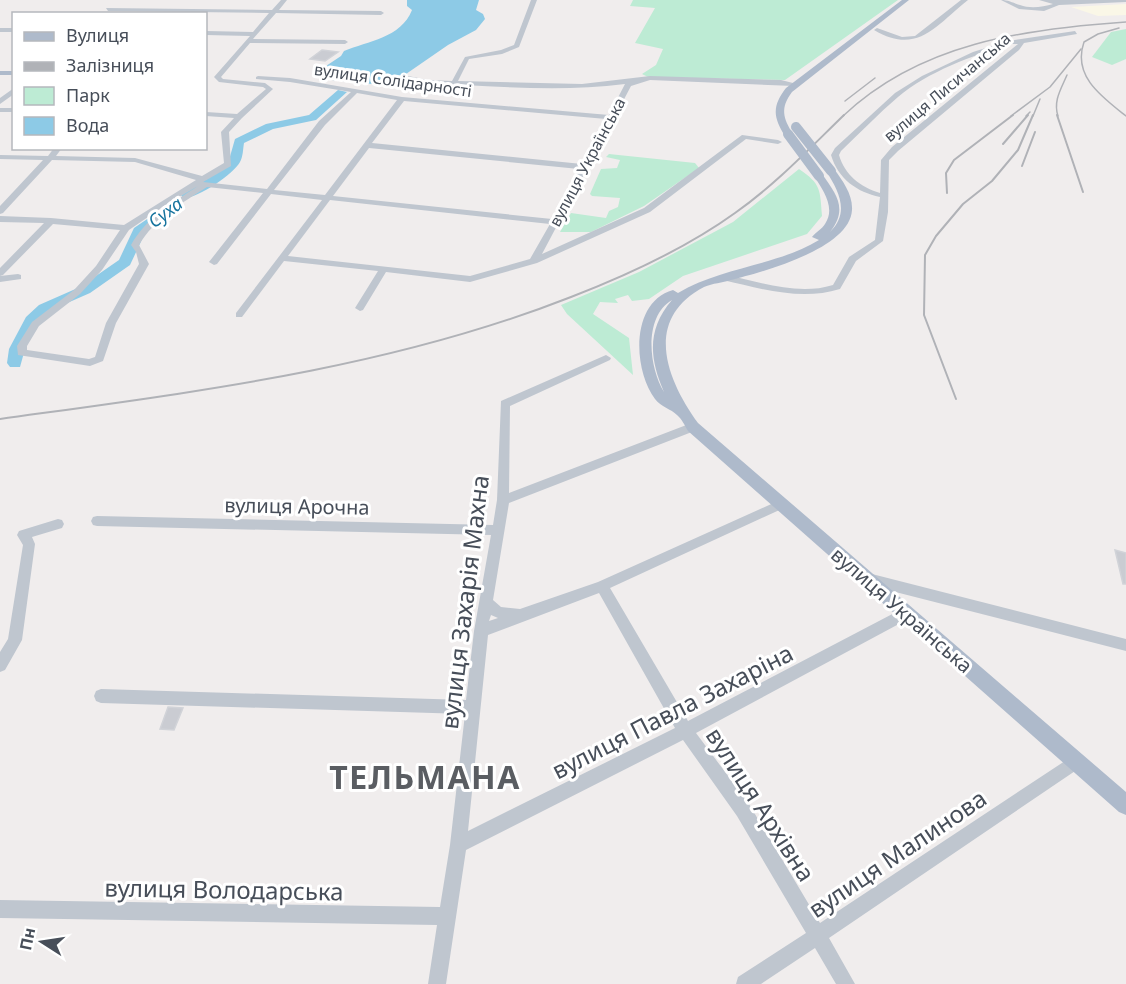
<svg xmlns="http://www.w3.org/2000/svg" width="1126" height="984" viewBox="0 0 1126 984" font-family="'Noto Sans',sans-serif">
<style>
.commercial{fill:#faf7e7}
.green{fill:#bdebd4}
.water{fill:#8dcae6}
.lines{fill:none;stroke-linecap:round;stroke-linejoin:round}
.river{fill:#8dcae6;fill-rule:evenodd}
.building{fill:#caccd2;stroke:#d1d3d8;stroke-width:1.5}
.minor{fill:#bfc6cf;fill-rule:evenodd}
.major{fill:#aebacb;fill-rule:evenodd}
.rail-far1{stroke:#b0b2b7;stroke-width:1.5}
.rail{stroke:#b0b2b7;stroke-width:2}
.major-bridge{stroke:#aebacb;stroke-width:10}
.labels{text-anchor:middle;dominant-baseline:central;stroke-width:6;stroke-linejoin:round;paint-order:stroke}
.far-street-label{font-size:16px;fill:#474e59;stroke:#fff}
.far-water-label{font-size:18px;font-style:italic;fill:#15739e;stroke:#fff}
.street-label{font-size:20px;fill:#474e59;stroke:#fff}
.near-street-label{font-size:24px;fill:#474e59;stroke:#fff}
.near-district-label{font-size:32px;font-weight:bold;letter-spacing:1.5px;fill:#5a5d62;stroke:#fff}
</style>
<rect width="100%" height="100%" fill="#f0eded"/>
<polygon class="commercial" points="1126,4 1126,15 1098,16 1071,7"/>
<g class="green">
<polygon points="633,0 898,0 785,80 648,77 642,74 656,65 663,49 635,43 655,8 630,6"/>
<polygon points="1126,29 1126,59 1112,65 1092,57 1111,32"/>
<polygon points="609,154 695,163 699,168 644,206 591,232 560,232 571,213 606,218 609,211 618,207 620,198 592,196 590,194 601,169 617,168 620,160 606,157"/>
<path d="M799 169C821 184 820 189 822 216L807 234 683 276 649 299 632 301 628 295 615 299 618 303 600 302 593 314 629 338 633 375 567 314 561 305 639 272 733 222Z"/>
</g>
<path class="water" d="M407 0H479L476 10 483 14 485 19 476 30 448 45 406 74 372 84 332 80 320 70 341 56 344 51C368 41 401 38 412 10L407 6Z"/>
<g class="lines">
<g class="river">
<path d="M338 90 347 92 316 120 273 129 244 143C243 149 243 157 240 162 234 174 195 200 183 198L181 195 221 170 229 160 235 139 266 124 309 115Z"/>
<polygon points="162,209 168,213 145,233 130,265 90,293 49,311 37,322 25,349 20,367 10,367 7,363 9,349 26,317 39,305 80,287 119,260 134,228"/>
</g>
</g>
<g class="building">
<polygon points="322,50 338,52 325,61 310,59"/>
<polygon points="1115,550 1126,553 1126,584 1123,584"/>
<polygon points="168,707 183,708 174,730 160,729"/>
</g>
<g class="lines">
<g class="minor">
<path d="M281 0H287L279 10 381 11 384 13 381 15 276 13 253 39 345 40 348 42 345 44 250 43 221 77 223 79 265 83 273 89 242 118 229 132 231 166 203 182 267 189 319 121 351 92 290 82 256 79V77L258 76 290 78 402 97 609 115 625 84C571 91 518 88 464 85 445 85 421 87 405 78L408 76 428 80 452 81 465 57 501 50 514 45 531 0H537L519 47 502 54 469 59 458 81 582 84 650 76 781 80 797 84 794 86 650 80 631 86 589 166 590 167 587 169 542 254 644 208 742 135 778 140 782 142 778 144 746 139 650 212 537 263 470 282 386 272 363 310 360 311 355 308 378 271 284 261 242 317H236V313L322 200 271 194 217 264 214 265 209 262 263 193 207 187C182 203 154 219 139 245L149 264 116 323 103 361 90 366 18 355 17 346 32 322 74 290 96 266 120 230 53 224 3 275 0 276V268L44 223 0 222V216L51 218 124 225 196 180 135 162 52 160 3 213 0 214V206L43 160 0 159V155L48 156 54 148H62L56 156 135 158 202 176 224 163 221 132 234 118 206 116V112L237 114 266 89 263 87 219 82 214 77 250 36 206 35V31L253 32 269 13 108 11 106 8 272 10ZM357 93 397 100 325 195 274 190 325 125ZM404 101 606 119 582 164 372 143ZM369 148 579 169 552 219 333 196ZM198 186C172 203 146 218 131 245L136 252 139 264 106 323 95 357 89 359 27 350V346L39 326 80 294 102 270 129 230 167 204ZM330 200 550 224 530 259 470 276 288 256Z"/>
<path d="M961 0H968C936 25 918 56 874 30L877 28 902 37 915 36Z"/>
<path d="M1001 0C1009 0 1013 3 1020 5 1030 9 1043 7 1053 4L1039 0H1126V2L1059 5 1044 11 1019 9Z"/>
<rect x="0" y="28" width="14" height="4"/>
<path d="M1075 31 1077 34 1024 43 1019 50 898 151 889 160 888 212 883 241 856 261 840 289C801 301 762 289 723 280V276L726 275C761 282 798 296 833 285L849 257 875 240 880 197C857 192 838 179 831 155L835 148 895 93 922 76 973 52 1008 41ZM1010 44H1018L892 147 881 160 880 193C860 187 845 175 839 155L841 151C860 133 878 114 898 97 927 72 974 55 1010 44Z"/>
<polygon points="14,88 14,94 0,104 0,98"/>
<rect x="0" y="108" width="14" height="4"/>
<polygon points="18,274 21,275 21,279 0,282 0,276"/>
<path d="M606 355 611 358 610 360 510 406 509 493 689 424 693 423 699 427 697 430 509 503 493 600 501 607 520 609 598 582 778 501H786L788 504 786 507 610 588 688 721 900 610 905 608 910 610 912 614 910 618 696 733 749 804 820 923 1071 757 1076 754 1081 757 1084 762 1081 767 829 938 855 984H836L815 948 761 984H736L738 977 806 933 737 816 683 740 466 850 446 984H428L437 925 0 918V900L440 907 450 845 465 714 101 703 96 701 94 696 96 691 101 689 466 700 474 631 491 535 97 526 93 525 91 521 93 517 97 516 493 525 497 500 501 401ZM599 593 675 728 468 831 488 635ZM491 615 498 618 489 621Z"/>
<polygon points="58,519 62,520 64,524 62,528 32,537 35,544 22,640 5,670 0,672 0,652 8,639 23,545 17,535 19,531"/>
<polygon points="868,573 1126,639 1126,651 868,585 863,583 861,579 863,575"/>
</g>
<g class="major">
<path d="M902 0H909L792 92C780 108 783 118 793 134L785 136C773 117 772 106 786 88Z"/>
<rect x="0" y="71" width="14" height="4"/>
<path d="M831 168 834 169C843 181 853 195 852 210 850 249 762 272 731 280 722 283 713 283 704 287 643 319 666 379 698 423L1126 792V815L1119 812 688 431C685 426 682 419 677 415 671 409 661 407 655 399 633 370 630 302 673 290L678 293C721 267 776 266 819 240L812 237C816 232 822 229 825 224 836 208 823 190 814 176L819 173 822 174C837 195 848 209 830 232 850 213 839 191 826 171ZM672 300C647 329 649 358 664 392 649 368 643 317 672 300Z"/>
</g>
<g class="rail-far1">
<path d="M1119 28 1098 34 1084 42C1072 76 1102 97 1126 116"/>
<polyline points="845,101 875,78"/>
<path d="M843 116C920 43 1024 29 1126 22"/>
<polyline points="1011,116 1050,87 1081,49"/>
<polyline points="1026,116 1030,112"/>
<polyline points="1033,116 1040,99"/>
<path d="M1058 116C1053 101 1061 89 1067 75"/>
</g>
<g class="rail">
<polyline points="1057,115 1083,192"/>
<polyline points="1003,144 1028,115"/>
<polyline points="1022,166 1035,132"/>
<polyline points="947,193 946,173 954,160 1013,115"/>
<polyline points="956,399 924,315 925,255 936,236 963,204 992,181 1018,150 1033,115"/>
<path d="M0 419C194 392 388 369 571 297 628 275 685 249 735 213 775 185 809 149 844 115"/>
</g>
<g class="major-bridge">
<polyline points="796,127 831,171"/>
<polyline points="788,134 819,176"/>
</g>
</g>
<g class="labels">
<g class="far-street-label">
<text transform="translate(393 80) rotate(8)">вулиця Солідарності</text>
<text transform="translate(947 87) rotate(-40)">вулиця Лисичанська</text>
<text transform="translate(587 162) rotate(-62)">вулиця Українська</text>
</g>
<g class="far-water-label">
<text transform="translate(165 212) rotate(-37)">Суха</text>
</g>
<g class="street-label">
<text transform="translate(297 506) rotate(1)">вулиця Арочна</text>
<text transform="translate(902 610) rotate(41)">вулиця Українська</text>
</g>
<g class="near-street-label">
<text transform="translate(464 602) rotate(-83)">вулиця Захарія Махна</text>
<text transform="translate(672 711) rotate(-27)">вулиця Павла Захаріна</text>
<text transform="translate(761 804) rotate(57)">вулиця Архівна</text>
<text transform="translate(897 853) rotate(-34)">вулиця Малинова</text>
<text transform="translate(224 889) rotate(1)">вулиця Володарська</text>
</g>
<g class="near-district-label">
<text x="425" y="776">ТЕЛЬМАНА</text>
</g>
</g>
<rect x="12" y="12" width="195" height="138" fill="#ffffff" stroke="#b5b8bd" stroke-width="1.5"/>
<rect x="24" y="32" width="30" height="9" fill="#aebacb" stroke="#b5b8bd" stroke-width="1.5"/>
<text x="66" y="42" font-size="18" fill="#474e59">Вулиця</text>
<rect x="24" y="62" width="30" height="9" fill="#b0b2b7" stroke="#b5b8bd" stroke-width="1.5"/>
<text x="66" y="72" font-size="18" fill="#474e59">Залізниця</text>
<rect x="24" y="87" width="30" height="18" fill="#bdebd4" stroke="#b5b8bd" stroke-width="1.5"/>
<text x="66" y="102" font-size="18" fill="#474e59">Парк</text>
<rect x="24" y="117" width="30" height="18" fill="#8dcae6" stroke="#b5b8bd" stroke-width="1.5"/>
<text x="66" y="132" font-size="18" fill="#474e59">Вода</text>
<g transform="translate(42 942) rotate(282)" stroke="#ffffff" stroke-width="4.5" paint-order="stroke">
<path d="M0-4.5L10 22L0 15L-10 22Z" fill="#474e59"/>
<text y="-9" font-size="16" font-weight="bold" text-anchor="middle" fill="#474e59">Пн</text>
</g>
</svg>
